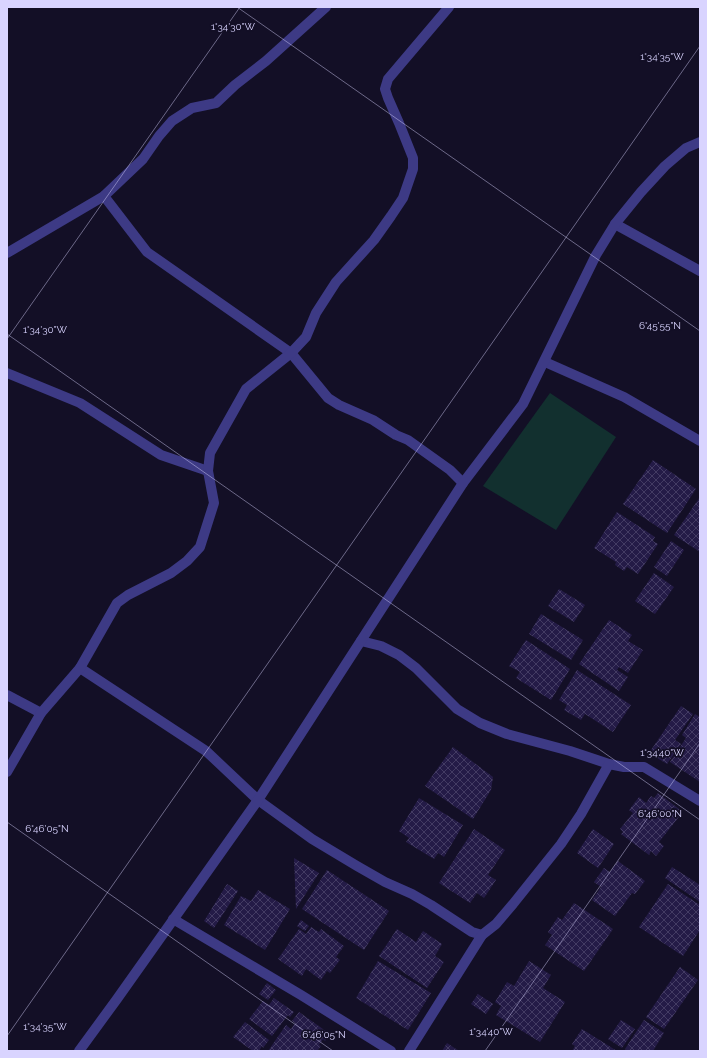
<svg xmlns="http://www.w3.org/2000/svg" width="707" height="1058" viewBox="0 0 707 1058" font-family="Raleway,sans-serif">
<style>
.pitch{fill:#12302f}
.building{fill:url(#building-cross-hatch)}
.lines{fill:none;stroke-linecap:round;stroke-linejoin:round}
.minor{stroke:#3d3a85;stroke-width:10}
.ticks{fill:none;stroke:#d9d4ff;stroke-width:1;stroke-opacity:0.45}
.ticks-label{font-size:10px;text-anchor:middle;fill:#d9d4ff;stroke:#130f26;stroke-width:3.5;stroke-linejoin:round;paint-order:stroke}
</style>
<defs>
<pattern id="building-cross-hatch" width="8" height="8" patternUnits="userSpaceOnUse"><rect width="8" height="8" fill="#241b47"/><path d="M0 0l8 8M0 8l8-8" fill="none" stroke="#433b63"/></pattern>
</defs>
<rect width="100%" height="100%" fill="#130f26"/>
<polygon class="pitch" points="550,393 616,437 556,530 483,486"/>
<g class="building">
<polygon points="653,460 696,489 667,533 623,504"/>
<polygon points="700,497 700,552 674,535"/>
<polygon points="617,512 655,537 653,541 658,544 638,574 627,567 624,571 615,565 616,562 594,548"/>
<polygon points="671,541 684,550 667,576 654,567"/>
<polygon points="654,573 674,587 655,614 635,601"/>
<polygon points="559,589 585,605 574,622 548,606"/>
<polygon points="541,614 583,640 571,660 529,634"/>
<polygon points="609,620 632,635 628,641 643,650 628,673 619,667 617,670 628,677 619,691 579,664"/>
<polygon points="526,640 570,669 551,700 516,678 520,672 509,666"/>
<polygon points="577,670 631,705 613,732 585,714 581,720 564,710 567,705 559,700"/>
<polygon points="681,706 693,714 675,740 681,744 667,764 649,753"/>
<polygon points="695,714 700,717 700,782 670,762 686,738 682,735"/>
<polygon points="453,747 493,777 491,790 473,819 425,786"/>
<polygon points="658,793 679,809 682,813 659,842 664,846 656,856 651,851 649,855 621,834 623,832 620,829 633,813 629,810 639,797 646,803 651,796 654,798"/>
<polygon points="419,798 463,825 444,857 438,853 434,859 406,842 409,838 399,831"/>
<polygon points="474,829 505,850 488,875 496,880 484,898 477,893 470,903 439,883"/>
<polygon points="593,829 614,844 598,868 577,853"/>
<polygon points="294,858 319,873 296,909"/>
<polygon points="618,861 645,881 635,894 632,893 615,916 592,900 601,887 594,882 604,868 610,872"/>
<polygon points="672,867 700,885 700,902 665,878"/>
<polygon points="327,870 389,911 364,950 302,909"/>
<polygon points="227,884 238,891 214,928 204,921"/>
<polygon points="668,884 700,905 700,930 683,956 639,927"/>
<polygon points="258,890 290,909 265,950 224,925 241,896 251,901"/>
<polygon points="574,903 613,929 584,971 545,945 552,935 548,932 558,917 562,920"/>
<polygon points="301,920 309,926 305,931 297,926"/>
<polygon points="311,927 319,932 321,929 344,946 336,957 340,960 330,973 327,971 321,980 306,969 302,976 278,959 299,929 306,934"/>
<polygon points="397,929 416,942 423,931 442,944 435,956 444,962 427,988 379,956"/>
<polygon points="378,961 431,993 408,1030 356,998"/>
<polygon points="529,961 551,975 543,988 565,1002 540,1042 496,1015 501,1006 495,1002 507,982 514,986"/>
<polygon points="680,967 698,980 664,1029 646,1017"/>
<polygon points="267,983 276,990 268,1000 259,994"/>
<polygon points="478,994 493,1004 486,1014 471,1004"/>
<polygon points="274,998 294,1012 290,1017 288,1015 272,1036 249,1019 263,1001 269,1005"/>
<polygon points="299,1012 330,1034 325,1041 323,1039 319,1045 321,1046 317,1051 268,1051 286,1025 291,1029 295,1023 292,1021"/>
<polygon points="621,1020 635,1029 622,1048 608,1039"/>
<polygon points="644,1020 664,1033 653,1051 628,1051 625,1049"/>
<polygon points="245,1022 269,1040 263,1048 262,1046 259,1051 253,1051 233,1037"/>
<polygon points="582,1029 617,1051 572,1051 575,1046 572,1044"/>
<polygon points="447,1043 459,1051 442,1051"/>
</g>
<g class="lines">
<g class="minor">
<polyline points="104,196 147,252 291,353 328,398 339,405 373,420 396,435 408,440 450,470 463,483"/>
<polyline points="615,224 700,271"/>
<polyline points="7,253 104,196 143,159 159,136 172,121 192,108 216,103 235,85 266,61 326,7"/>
<polyline points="545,362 624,397 700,441"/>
<polyline points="7,373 80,403 161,455 208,471"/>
<polyline points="361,641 381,646 399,655 416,668 457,709 480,723 507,734 570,751 609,764 624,767 644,767 700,801"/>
<polyline points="80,668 206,751 258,800 312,839 357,866 385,882 412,894 431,905 472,932 482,935"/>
<polyline points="7,695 41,713"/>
<polyline points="7,772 41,713 80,668 117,603 128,595 171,573 187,561 200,547 214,503 208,471 210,453 246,389 291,353 306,337 316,313 336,282 374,240 391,216 403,198 413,169 413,158 399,123 388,98 385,89 388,79 449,7"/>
<polyline points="173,919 301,995 391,1051"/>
<polyline points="79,1051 117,999 258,800 463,483 523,404 596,255 615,224 641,192 665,166 686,148 700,142"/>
<polyline points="409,1051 482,935 496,924 513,904 561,844 581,814 609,764"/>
</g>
</g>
<path class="ticks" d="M237 7 700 331M7 334 700 820M7 339 240 7M7 822 333 1051M7 1036 700 46M485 1051 700 743"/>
<g class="ticks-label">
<text x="233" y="30">1°34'30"W</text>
<text x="662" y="60">1°34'35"W</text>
<text x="660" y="329">6°45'55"N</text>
<text x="45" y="333">1°34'30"W</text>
<text x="662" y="756">1°34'40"W</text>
<text x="660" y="817">6°46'00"N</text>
<text x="47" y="832">6°46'05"N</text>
<text x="45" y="1030">1°34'35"W</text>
<text x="491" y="1035">1°34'40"W</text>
<text x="324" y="1038">6°46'05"N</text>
</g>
<rect width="707" height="1058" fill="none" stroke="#d9d4ff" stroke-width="16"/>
</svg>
